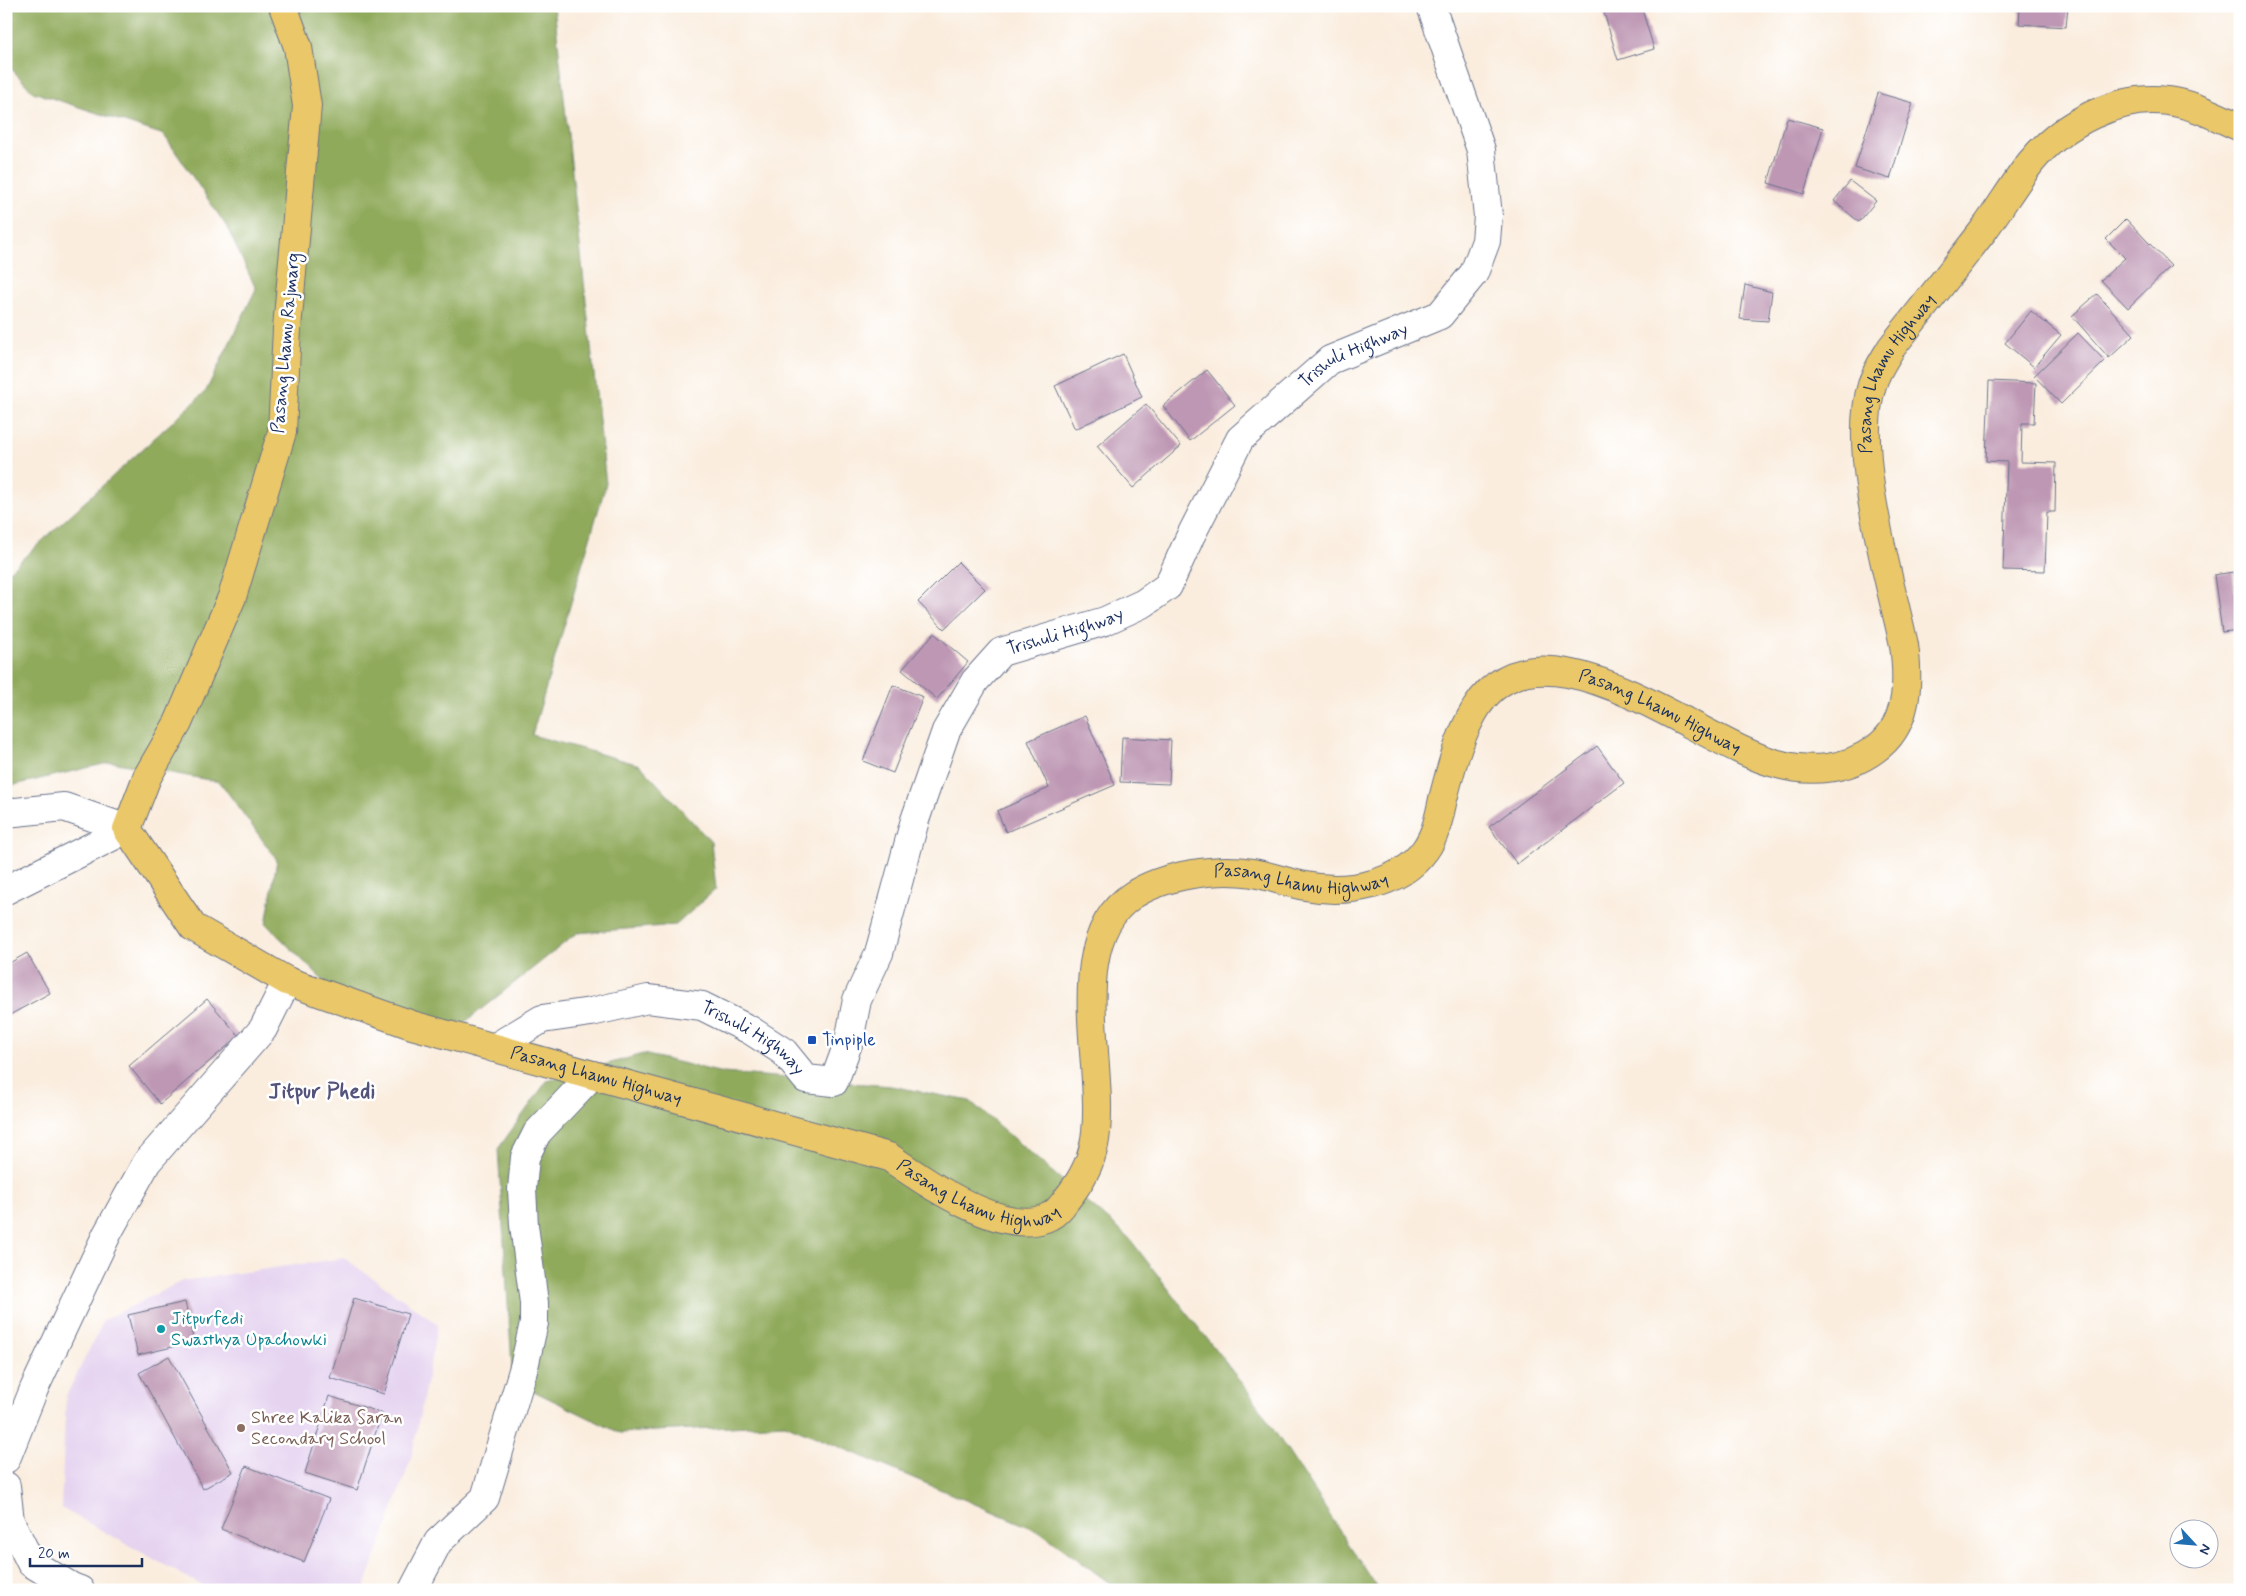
<svg xmlns="http://www.w3.org/2000/svg" width="2246" height="1596" viewBox="0 0 2246 1596" font-family="Mynerve,sans-serif">
<style>
.built{fill:#e5d3f0}
.forest{fill:#90aa5c;stroke:#566c5d}
.building{fill:#be97b4}
.lines{fill:none;stroke-linecap:round;stroke-linejoin:round}
.minor-casing{stroke:#69728b;stroke-width:30}
.major-casing{stroke:#69728b;stroke-width:30}
.minor{stroke:#fff;stroke-width:28}
.major{stroke:#eac769;stroke-width:28}
.transit-dot{fill:#1a4fb4;stroke:#fff;stroke-width:2}
.culture-dot{fill:#0f9aa8;stroke:#fff;stroke-width:2}
.education-dot{fill:#8d6e63;stroke:#fff;stroke-width:2}
.labels{text-anchor:middle;dominant-baseline:central;stroke-width:5;stroke-linejoin:round;paint-order:stroke}
.street-label{font-size:18px;fill:#1b2f5e;stroke:#fff}
.transit-label{font-size:18px;fill:#164399;stroke:#fff;text-anchor:start}
.culture-label{font-size:18px;fill:#0d838f;stroke:#fff;text-anchor:start}
.education-label{font-size:18px;fill:#785e54;stroke:#fff;text-anchor:start}
.district-label{font-size:22px;font-weight:bold;fill:#54537c;stroke:#fff}
</style>
<rect width="100%" height="100%" fill="#fff"/>
<filter id="ink" filterUnits="userSpaceOnUse"><feTurbulence type="fractalNoise" baseFrequency=".02" numOctaves="2"/><feDisplacementMap in="SourceGraphic" scale="10" xChannelSelector="R" yChannelSelector="G"/><feConvolveMatrix kernelMatrix="1 2 1 2 8 2 1 2 1" color-interpolation-filters="sRGB"/></filter>
<filter id="wash" filterUnits="userSpaceOnUse"><feTurbulence type="fractalNoise" baseFrequency=".0096" numOctaves="4" result="noise"/><feDisplacementMap in="SourceGraphic" scale="20" xChannelSelector="R" yChannelSelector="G"/><feGaussianBlur stdDeviation="1.12" result="paint"/><feColorMatrix in="noise" values="0 0 0 0 0 0 0 0 0 0 0 0 0 0 0 0 0 1.4 0 .05"/><feComposite in="paint" operator="in"/></filter>
<g filter="url(#wash)">
<rect width="100%" height="100%" fill="#faedde"/>
<polygon class="built" points="344,1258 438,1324 411,1459 364,1590 210,1590 61,1508 66,1396 104,1320 182,1281"/>
<g class="forest">
<polygon points="6,6 554,6 606,484 532,735 640,765 711,842 716,889 676,925 577,933 464,1023 363,1020 266,924 277,860 220,782 112,762 6,787 6,574 206,391 256,289 227,227 164,135 33,92 6,63"/>
<polygon points="643,1054 723,1073 891,1086 970,1101 1129,1238 1250,1394 1379,1590 1119,1590 1039,1531 785,1424 620,1433 513,1381 498,1149 547,1081"/>
</g>
<g id="blocks">
<g class="building">
<polygon points="1602,6 1641,6 1654,49 1618,60"/>
<polygon points="2020,6 2068,6 2066,27 2019,24"/>
<polygon points="1878,93 1913,103 1890,179 1855,168"/>
<polygon points="1787,118 1823,128 1804,194 1768,183"/>
<polygon points="1850,181 1876,201 1859,222 1834,201"/>
<polygon points="2126,219 2171,266 2128,308 2101,280 2125,258 2106,239"/>
<polygon points="1745,285 1772,292 1768,321 1740,319"/>
<polygon points="2097,294 2134,335 2109,358 2072,316"/>
<polygon points="2031,311 2061,335 2034,367 2005,343"/>
<polygon points="2078,333 2105,361 2061,404 2034,376"/>
<polygon points="1123,354 1142,397 1075,429 1055,386"/>
<polygon points="1207,370 1235,405 1190,441 1163,406"/>
<polygon points="1989,381 2036,383 2034,423 2022,423 2021,462 2056,463 2055,512 2047,512 2045,571 2003,570 2007,462 1986,461"/>
<polygon points="1146,404 1181,446 1133,488 1097,446"/>
<polygon points="958,562 985,589 944,629 918,602"/>
<polygon points="2233,572 2235,592 2240,592 2240,630 2222,632 2214,575"/>
<polygon points="934,633 968,662 937,699 902,670"/>
<polygon points="893,685 923,697 893,773 863,761"/>
<polygon points="1085,716 1115,785 1006,832 997,811 1049,788 1028,741"/>
<polygon points="1122,737 1171,740 1169,784 1120,782"/>
<polygon points="1597,746 1624,783 1517,864 1489,827"/>
<polygon points="27,953 50,993 6,1017 6,965"/>
<polygon points="207,999 239,1036 160,1104 129,1066"/>
<polygon points="354,1298 408,1314 384,1394 330,1378"/>
<polygon points="185,1302 194,1342 138,1355 128,1315"/>
<polygon points="169,1356 233,1472 203,1489 139,1373"/>
<polygon points="329,1396 382,1413 357,1490 305,1473"/>
<polygon points="246,1466 329,1499 304,1562 221,1529"/>
</g>
</g>
</g>
<g filter="url(#ink)">
<use href="#blocks" fill-opacity="0" stroke="#69728b" stroke-width="1"/>
<g class="lines">
<g class="minor-casing">
<g id="minor">
<polyline points="6,813 64,807 127,829"/>
<polyline points="6,890 127,829"/>
<path id="s1" d="M494 1048 542 1019 591 1012 648 999 702 1006 750 1030 784 1052 806 1079 834 1082 849 1041 857 1000 879 953 915 820 946 731 975 681 1001 652 1105 621 1144 603 1168 586 1190 537 1240 439 1330 360 1440 315 1474 273 1486 241 1488 216 1481 150 1431 6"/>
<polyline points="6,1459 34,1389 107,1234 147,1162 263,1029 287,981"/>
<polyline points="6,1486 10,1521 31,1563 72,1587 80,1590"/>
<polyline points="413,1590 438,1542 485,1498 524,1367 534,1323 534,1303 524,1225 522,1189 525,1157 537,1133 592,1075"/>
</g>
</g>
<g class="major-casing">
<g id="major">
<path id="s2" d="M283 6 298 47 307 106 287 328 282 432 232 597 178 723 147 777 127 829 193 927 287 981 412 1025 889 1157C923 1181 1007 1240 1050 1216 1056 1213 1062 1206 1066 1200 1079 1184 1090 1166 1094 1145 1109 1075 1060 942 1133 895 1164 875 1217 867 1253 873 1270 876 1288 883 1305 886 1346 894 1399 886 1425 850 1436 835 1439 817 1443 799 1450 772 1457 744 1470 719 1531 596 1696 744 1778 764 1811 773 1846 770 1874 750 1909 726 1909 683 1904 645 1889 576 1851 451 1872 385 1876 371 1884 360 1891 348 1922 309 1953 270 1983 231 2000 208 2014 184 2031 162 2062 124 2119 94 2168 101 2193 104 2217 117 2240 127"/>
</g>
</g>
<use href="#minor" class="minor"/>
<use href="#major" class="major"/>
</g>
</g>
<rect class="transit-dot" x="807" y="1035" width="10" height="10" rx="2.5"/>
<circle class="culture-dot" cx="161" cy="1329" r="5"/>
<circle class="education-dot" cx="241" cy="1428" r="5"/>
<g class="labels">
<g class="street-label">
<text transform="translate(286 343) rotate(-85)">Pasang Lhamu Rajmarg</text>
<text stroke="none"><textPath href="#s1" startOffset="1329">Trishuli Highway</textPath></text>
<text stroke="none"><textPath href="#s2" startOffset="3534">Pasang Lhamu Highway</textPath></text>
<text stroke="none"><textPath href="#s1" startOffset="909">Trishuli Highway</textPath></text>
<text stroke="none"><textPath href="#s2" startOffset="2905">Pasang Lhamu Highway</textPath></text>
<text stroke="none"><textPath href="#s2" startOffset="2412">Pasang Lhamu Highway</textPath></text>
<text stroke="none"><textPath href="#s1" startOffset="279">Trishuli Highway</textPath></text>
<text stroke="none"><textPath href="#s2" startOffset="1408">Pasang Lhamu Highway</textPath></text>
<text stroke="none"><textPath href="#s2" startOffset="1812">Pasang Lhamu Highway</textPath></text>
</g>
<g class="transit-label">
<text x="822" y="1040">Tinpiple</text>
</g>
<g class="culture-label">
<text x="171" y="1319">Jitpurfedi<tspan x="171" dy="21">Swasthya Upachowki</tspan></text>
</g>
<g class="education-label">
<text x="251" y="1418">Shree Kalika Saran<tspan x="251" dy="21">Secondary School</tspan></text>
</g>
<g class="district-label">
<text x="322" y="1092">Jitpur Phedi</text>
</g>
</g>
<rect width="2246" height="1596" fill="none" stroke="#fff" stroke-width="25"/>
<g transform="translate(2194 1544) rotate(116)"><circle r="24" fill="#ffffff" stroke="#a4acbf"/>
<path d="M0-4L9 19L0 12L-9 19Z" fill="#1f6fb2"/>
<text y="-8" font-size="14" font-weight="bold" text-anchor="middle" fill="#1b2f5e">N</text>
</g>
<path d="M30 1558v8h112v-8" fill="none" stroke="#1b2f5e" stroke-width="2.5"/>
<text x="38" y="1558" font-size="15" fill="#1b2f5e" stroke="#ffffff" stroke-width="4" paint-order="stroke">20 m</text>
</svg>
